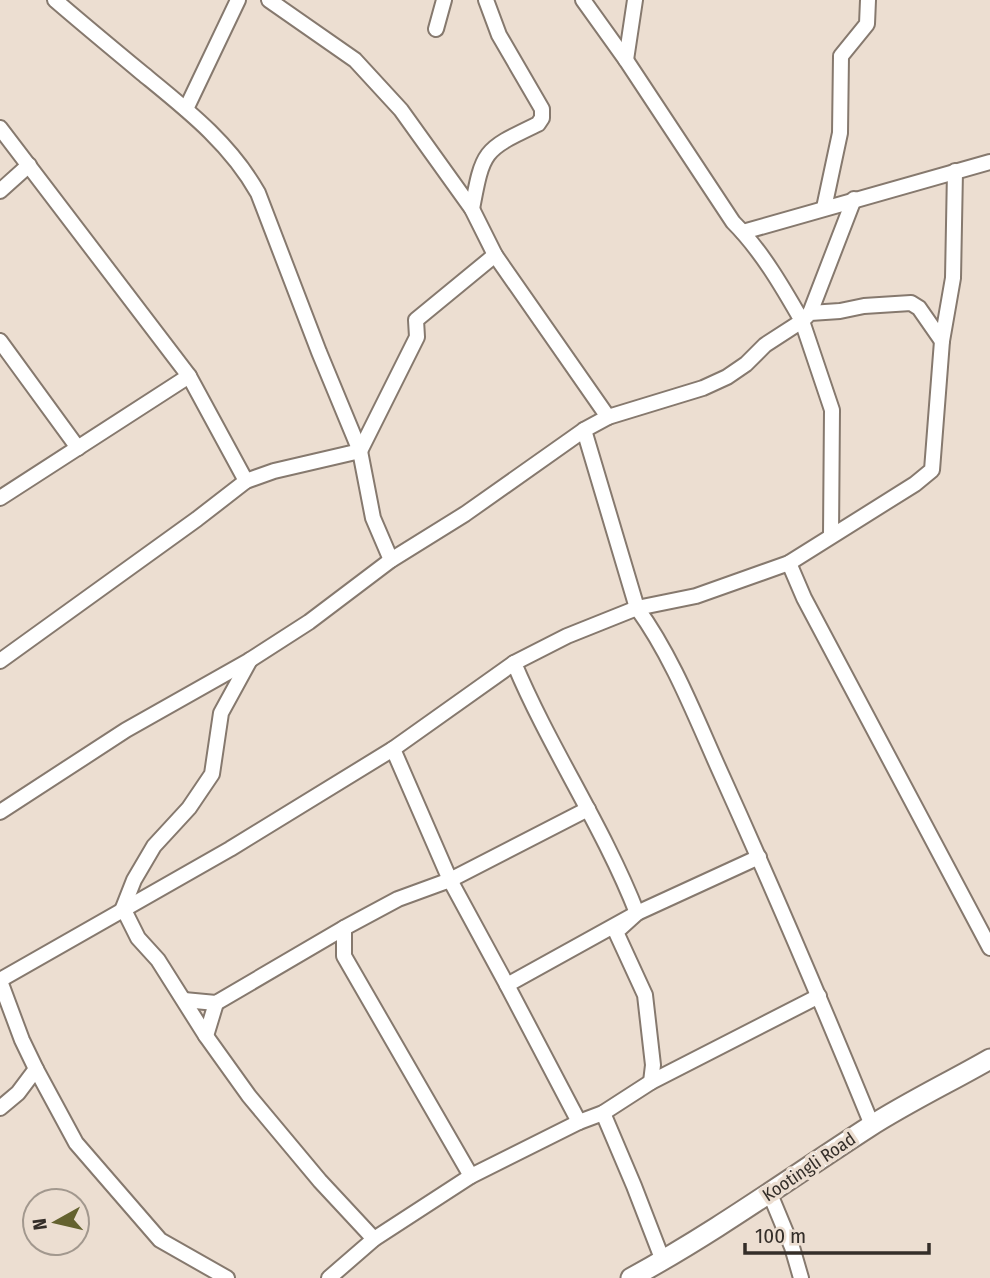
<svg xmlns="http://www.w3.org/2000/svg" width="990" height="1278" viewBox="0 0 990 1278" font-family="'Fira Sans Condensed',sans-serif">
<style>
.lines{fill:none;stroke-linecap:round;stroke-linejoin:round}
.street-casing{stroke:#86796e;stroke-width:18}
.secondary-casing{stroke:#86796e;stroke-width:23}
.street{stroke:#fff;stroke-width:14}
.secondary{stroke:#fff;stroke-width:19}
.labels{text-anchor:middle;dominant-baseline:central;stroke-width:7;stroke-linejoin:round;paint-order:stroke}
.street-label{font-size:18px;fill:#342e29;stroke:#ecded1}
</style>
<rect width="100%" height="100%" fill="#ecded1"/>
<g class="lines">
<g class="street-casing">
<g id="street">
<path d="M55 0C84 25 113 49 142 73 186 109 230 143 258 193L319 352 360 451 373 518 391 560"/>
<polyline points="269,0 355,60 401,110 472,209 495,255 608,417"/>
<polyline points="436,29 444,0"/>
<polyline points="626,60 635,0"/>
<polyline points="186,109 238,0"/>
<polyline points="0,128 189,376 246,481"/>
<polyline points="0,191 29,165"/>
<polyline points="824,208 840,133 841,56 867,24 868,0"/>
<path d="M472 209C483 149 484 150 538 124L542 118V109L499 35 486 0"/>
<polyline points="743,232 990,162"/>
<polyline points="810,313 854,199"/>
<polyline points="0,341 78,448"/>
<path d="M584 430 637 608C674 659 697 721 723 778 775 893 824 1008 872 1125"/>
<polyline points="0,498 189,376"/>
<polyline points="831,535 832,410 802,321 810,313 840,311 864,306 911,303 919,308 942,341"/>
<polyline points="789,563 804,598 990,948"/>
<polyline points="250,660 221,713 212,774 189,808 154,846 134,880 123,908 138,938 158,960 206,1036 249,1096 320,1181 374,1239"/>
<polyline points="0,661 197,519 246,481 274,471 360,451 417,337 416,320 495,255"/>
<polyline points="393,749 450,880 588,809"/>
<path d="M0 812 126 730 250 660 309 622 391 560 465 514 584 430 608 417 703 388 727 377 746 364 765 345 802 321C782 286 761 250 733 222L626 60 583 0"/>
<polyline points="344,928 344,956 471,1176"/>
<polyline points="0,980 230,849 393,749 514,663"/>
<polyline points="0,981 22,1040 36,1069 18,1093 0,1108"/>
<polyline points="184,1000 216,1003 344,928 398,899 450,880 507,985"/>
<polyline points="206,1036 216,1003"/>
<polyline points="36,1069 76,1143 160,1240 227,1278"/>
<path d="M651 1082 653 1065 645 995 616 932 637 913C603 826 550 749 514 663L567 636 637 608 696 596 789 563 915 484 932 470 942 341 953 278 955 171"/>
<polyline points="603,1113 634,1186 663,1261"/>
<polyline points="579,1122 507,985 637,913 759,857"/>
<polyline points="770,1194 792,1247 801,1278"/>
<polyline points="329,1278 374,1239 471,1176 579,1122 603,1113 651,1082 819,996"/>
</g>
</g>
<g class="secondary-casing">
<path id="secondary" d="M631 1278C714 1233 790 1178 869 1127 908 1102 950 1082 990 1059"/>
</g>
<use href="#street" class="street"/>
<use href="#secondary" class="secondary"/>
</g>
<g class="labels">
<g class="street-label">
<text transform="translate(809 1167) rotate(-34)">Kootingli Road</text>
</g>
</g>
<g transform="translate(56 1222) rotate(262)"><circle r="33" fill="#ecded1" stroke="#a2988e" stroke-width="2"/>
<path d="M0-5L12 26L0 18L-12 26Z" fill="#64622f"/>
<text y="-10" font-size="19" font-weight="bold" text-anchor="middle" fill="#342e29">N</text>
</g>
<path d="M745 1243v10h184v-10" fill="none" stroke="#342e29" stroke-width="3.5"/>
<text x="755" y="1243" font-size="21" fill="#342e29" stroke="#ecded1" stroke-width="5" paint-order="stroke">100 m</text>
</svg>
